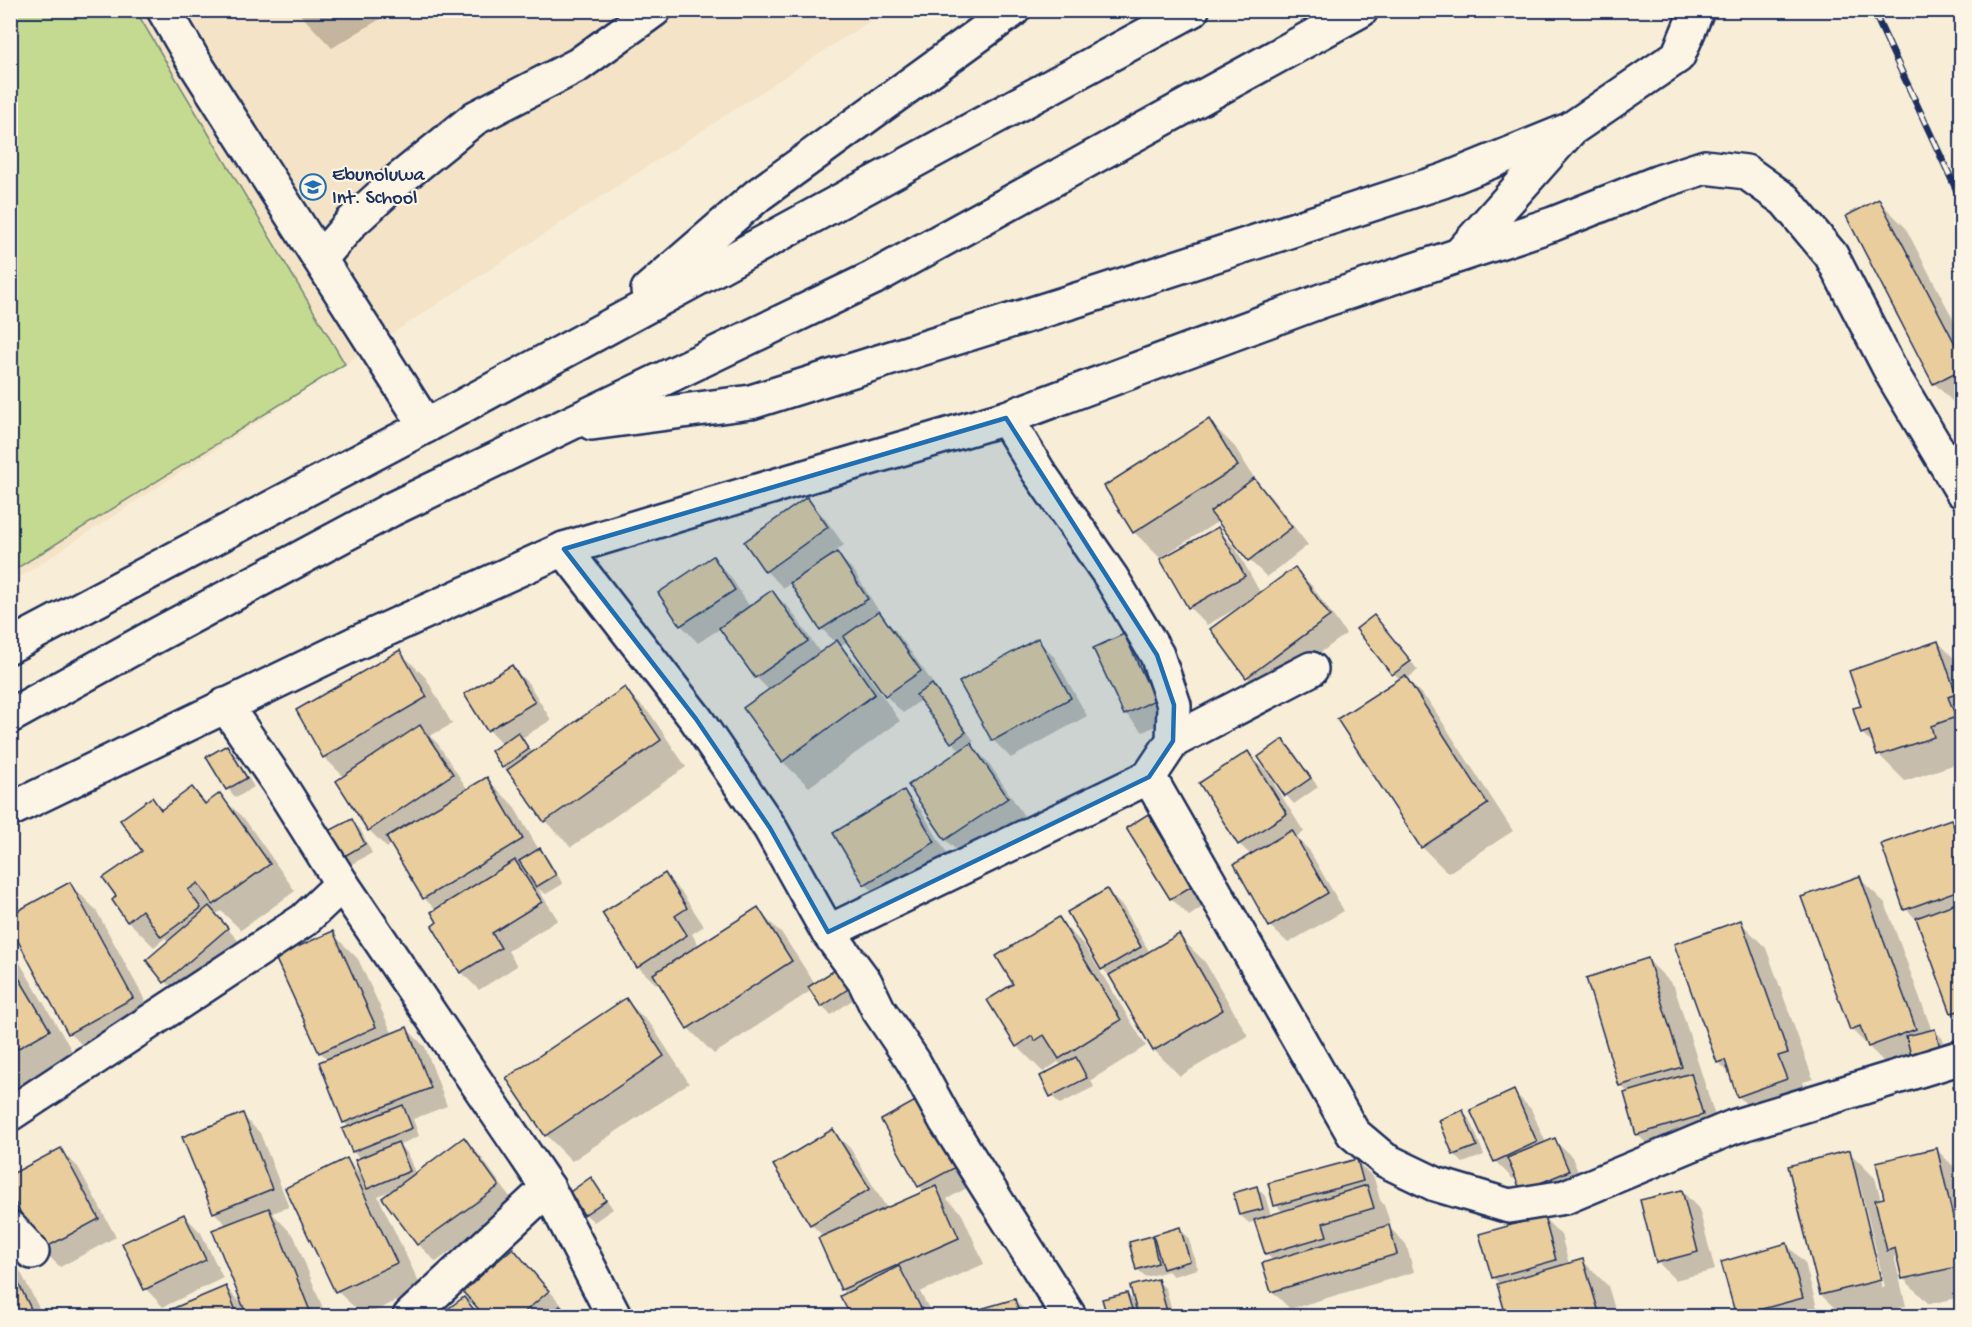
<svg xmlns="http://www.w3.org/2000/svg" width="1972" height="1327" viewBox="0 0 1972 1327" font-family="'Gochi Hand',sans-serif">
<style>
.built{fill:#f4e3c6}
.green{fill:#c3da90;stroke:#6f8477;stroke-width:1.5}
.shadow{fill:#0003;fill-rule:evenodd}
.building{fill:#e9cd9d;stroke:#1b2f5e;stroke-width:1.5}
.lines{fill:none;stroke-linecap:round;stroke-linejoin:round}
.minor-casing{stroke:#1b2f5e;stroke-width:38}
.trunk-casing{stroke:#1b2f5e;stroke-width:38}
.minor{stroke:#fcf5e5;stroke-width:33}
.trunk{stroke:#fcf5e5;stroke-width:33}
.rail-casing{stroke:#1b2f5e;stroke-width:7}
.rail{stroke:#fcf5e5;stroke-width:4.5;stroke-dasharray:14;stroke-linecap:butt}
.marked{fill:#1f6fb2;fill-opacity:0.2;stroke:#1f6fb2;stroke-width:4.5;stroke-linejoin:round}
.labels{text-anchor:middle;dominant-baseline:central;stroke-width:4.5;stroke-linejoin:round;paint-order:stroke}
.poi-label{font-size:20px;fill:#1b2f5e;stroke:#fcf5e5;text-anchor:start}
</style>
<rect width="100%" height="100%" fill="#f8edd7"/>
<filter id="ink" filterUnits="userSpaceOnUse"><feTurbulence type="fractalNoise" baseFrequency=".0167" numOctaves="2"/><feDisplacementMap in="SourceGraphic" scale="12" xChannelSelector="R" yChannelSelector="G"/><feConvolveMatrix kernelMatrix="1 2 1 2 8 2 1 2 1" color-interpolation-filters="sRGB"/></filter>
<g filter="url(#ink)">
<polygon class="built" points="11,11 885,11 11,583"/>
<polygon class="green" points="11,10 136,11 345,364 11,572"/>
<g class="shadow">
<polygon points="296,10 395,10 332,48"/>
<polygon points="1879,201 1905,227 1962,336 1962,408 1960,409 1934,383"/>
<polygon points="1209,421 1235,447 1258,484 1271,497 1308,545 1267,577 1249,560 1219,521 1160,558 1134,532"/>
<polygon points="807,499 824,517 844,545 835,552 854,571 883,618 896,631 974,741 970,744 988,762 1024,816 963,857 946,840 910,786 961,751 952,742 921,700 903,713 885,695 848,641 840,646 863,668 900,721 809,787 783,762 745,709 770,691 756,677 721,628 698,643 681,625 660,594 712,558 730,576 750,607 772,592 790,609 821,654 836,643 822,629 792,582 784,588 766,571"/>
<polygon points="1217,529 1235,547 1261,594 1295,569 1312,586 1346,634 1264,694 1247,677 1246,603 1207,625 1189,607"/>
<polygon points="1374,617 1418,670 1407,679 1430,703 1513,831 1448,873 1422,847 1400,680 1358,630"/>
<polygon points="1124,635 1141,653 1172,718 1143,732 1126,714"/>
<polygon points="1038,640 1055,658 1087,716 1011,758 993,740"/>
<polygon points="1938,642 1962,666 1962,750 1956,752 1959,763 1905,781 1879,755 1875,746 1862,733 1863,707"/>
<polygon points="400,652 426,678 452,724 430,736 438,744 468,790 487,779 513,805 539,850 548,859 563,884 546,894 538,889 558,920 508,951 517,966 479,990 461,972 439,923 437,911 424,898 391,844 387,848 369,830 344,777 324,757"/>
<polygon points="512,667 529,684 551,720 522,738 533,753 625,689 651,715 686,767 571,847 545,821 511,775 503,767 503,745 489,730 466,694"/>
<polygon points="1283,741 1292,749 1318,787 1294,804 1286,795"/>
<polygon points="226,746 235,755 254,787 236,798 228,789 209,758"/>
<polygon points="1248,753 1266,771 1304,832 1296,837 1309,850 1344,911 1288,943 1270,926 1251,855 1239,844"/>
<polygon points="192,789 208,804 220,795 246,821 295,891 241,930 221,911 215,915 244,947 183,999 166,982 169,942 165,938 154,947 128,921 144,852 152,799 163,810"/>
<polygon points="904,792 921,810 951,860 883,901 865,884"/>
<polygon points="1147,816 1165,833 1208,904 1189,916 1171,898"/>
<polygon points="351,821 360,829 372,853 352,864 344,856"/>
<polygon points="1951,821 1962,831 1962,1022 1952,1013 1920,923 1906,909"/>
<polygon points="665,875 682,893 704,926 692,934 699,946 757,909 783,935 815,984 840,968 861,994 831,1015 822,1006 812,990 714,1054 688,1028 660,982 656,984 638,967"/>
<polygon points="1859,878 1885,903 1932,1031 1934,1030 1943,1039 1948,1060 1895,1073 1851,1029"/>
<polygon points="70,884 96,910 158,1024 96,1059 70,1033"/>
<polygon points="1107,891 1124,908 1150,953 1179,936 1205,962 1248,1036 1180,1076 1154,1050 1115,982 1103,969 1070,912"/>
<polygon points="1058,919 1084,945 1146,1046 1091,1080 1094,1087 1060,1104 1053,1097 1083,1081 1058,1062 1043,1072 1017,1046 1015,985"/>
<polygon points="1740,922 1766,948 1813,1079 1803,1082 1812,1105 1764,1122 1738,1096 1731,1075 1718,1062"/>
<polygon points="332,933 358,959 393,1035 407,1029 425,1047 447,1106 413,1119 419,1136 399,1145 407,1153 416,1175 464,1139 481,1157 515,1204 436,1262 418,1244 384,1198 394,1189 378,1196 422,1289 364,1316 337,1291 347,1160 363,1176 361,1159 353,1152 350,1128 344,1122 328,1060 320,1052"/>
<polygon points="10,954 20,963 75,1056 21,1088 10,1078"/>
<polygon points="1648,960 1674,986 1720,1132 1655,1152 1638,1135 1626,1094 1628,1093 1621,1085"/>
<polygon points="626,1000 652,1026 689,1083 572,1161 546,1135"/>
<polygon points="1514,1092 1531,1109 1546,1143 1554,1140 1572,1157 1585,1189 1540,1208 1517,1177 1513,1179 1495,1161"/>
<polygon points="918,1101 972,1185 947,1199 962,1214 984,1264 920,1292 933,1316 852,1316 842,1297 847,1294 842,1289 824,1237 811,1224 775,1165 832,1131 850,1148 886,1207 881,1210 882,1212 925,1192 919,1186 883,1120"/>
<polygon points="1462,1112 1471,1121 1484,1155 1463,1163 1454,1154"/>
<polygon points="242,1115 260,1133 289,1207 272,1213 294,1236 326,1316 171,1316 169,1311 226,1288 245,1307 227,1226 214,1212"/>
<polygon points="60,1150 78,1167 116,1237 60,1267 42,1249"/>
<path d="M1937 1150 1962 1175V1297L1929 1304 1903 1278 1900 1262 1894 1256 1906 1306 1863 1316H1843L1821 1295 1849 1152 1875 1178 1881 1200 1885 1199ZM1856 1181H1859L1885 1287 1882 1288Z"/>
<polygon points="1356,1161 1374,1178 1380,1200 1384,1205 1391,1225 1388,1226 1406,1244 1414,1272 1290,1309 1273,1292 1264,1264 1274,1261 1266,1254 1256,1221 1249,1223 1240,1215 1257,1188 1265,1196 1271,1216 1283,1212 1276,1205"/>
<polygon points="590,1179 599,1188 613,1209 594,1222 585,1214 572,1192"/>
<polygon points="1682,1191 1699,1209 1715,1270 1675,1280 1658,1262"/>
<polygon points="184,1215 201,1233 223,1278 163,1307 146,1289"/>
<polygon points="1543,1217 1561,1235 1569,1264 1582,1260 1608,1286 1617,1316 1508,1316 1499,1285 1500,1285 1493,1277"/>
<polygon points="1179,1228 1188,1237 1198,1269 1173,1276 1168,1271 1146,1277 1137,1269 1151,1238 1157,1243"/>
<polygon points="1787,1245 1805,1263 1819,1315 1738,1316"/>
<polygon points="513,1250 530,1268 566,1310 564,1312 568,1316 487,1316 465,1292"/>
<polygon points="10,1251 43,1316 46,1314 48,1316 10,1316"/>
<polygon points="1158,1281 1166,1289 1173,1316 1108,1316 1104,1300 1127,1294 1136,1304"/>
<polygon points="464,1299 482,1316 441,1316"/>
<polygon points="1015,1301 1031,1316 962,1316"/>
</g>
<g class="building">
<polygon points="1879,199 1962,357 1962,369 1933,384 1846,216"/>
<polygon points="1209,419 1238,466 1133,533 1104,486"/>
<polygon points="1254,478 1292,527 1248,561 1210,512"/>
<polygon points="807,497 828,527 765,572 744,542"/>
<polygon points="1218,527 1245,576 1188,608 1160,559"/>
<polygon points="837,552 868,599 820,630 790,583"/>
<polygon points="713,556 735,590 680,626 658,593"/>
<polygon points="1295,567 1330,616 1246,678 1210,629"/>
<polygon points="772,590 808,641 755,678 719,628"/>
<polygon points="879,611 921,671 885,696 843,637"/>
<polygon points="1374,615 1411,661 1392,675 1356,629"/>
<polygon points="1124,634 1155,700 1124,715 1093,648"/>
<polygon points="1038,638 1071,698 992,741 959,682"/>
<polygon points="837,640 875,694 782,762 743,708"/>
<polygon points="1938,641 1956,694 1948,697 1956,717 1931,726 1934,737 1877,756 1869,731 1861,734 1853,708 1861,706 1849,671"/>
<polygon points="400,650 427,697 323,758 296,710"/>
<polygon points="512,665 535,702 487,731 464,694"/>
<polygon points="1405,675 1488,804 1421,848 1337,719"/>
<polygon points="932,684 966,732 951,743 916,695"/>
<polygon points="625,687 661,740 544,822 507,770"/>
<polygon points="420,725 453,774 368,831 336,781"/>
<polygon points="518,732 529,749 502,768 491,751"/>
<polygon points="1283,739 1311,778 1285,796 1258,757"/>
<polygon points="971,743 1008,798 945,840 908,785"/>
<polygon points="227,745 247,778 226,790 206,757"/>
<polygon points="1248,751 1287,814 1238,845 1199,783"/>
<polygon points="487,777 523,839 423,899 386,837"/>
<polygon points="192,787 205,804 220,793 270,864 213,905 198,883 188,890 201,908 161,937 142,910 127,922 112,900 116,896 103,878 142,851 120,820 152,797 161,810"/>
<polygon points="904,790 935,842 864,885 833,833"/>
<polygon points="1148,814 1192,886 1170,899 1126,828"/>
<polygon points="352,819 365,844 343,857 329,831"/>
<polygon points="1951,819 1962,848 1962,889 1904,910 1881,844"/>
<polygon points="1292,830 1328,893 1269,927 1234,864"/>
<polygon points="540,848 556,875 536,887 519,861"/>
<polygon points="515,860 542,902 492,933 501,948 460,973 432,926 437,922 431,912"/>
<polygon points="665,873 687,908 675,916 687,935 637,968 602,913"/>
<polygon points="1860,876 1916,1029 1868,1047 1860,1026 1850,1030 1801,897"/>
<polygon points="70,882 133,998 68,1034 10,926 10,915"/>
<polygon points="1107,889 1141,947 1101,970 1067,912"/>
<polygon points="1962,901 1962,1010 1951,1013 1916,918"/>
<polygon points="209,906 228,928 164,983 146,960"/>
<polygon points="758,907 792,961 687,1029 653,974"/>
<polygon points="1059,917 1121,1020 1059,1059 1044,1035 1035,1041 1032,1036 1016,1047 987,1000 1013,984 996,956"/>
<polygon points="1741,920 1788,1053 1778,1056 1787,1079 1737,1097 1725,1060 1717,1063 1674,944"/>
<polygon points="333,931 376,1027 319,1053 275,957"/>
<polygon points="1179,934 1223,1010 1153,1051 1109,975"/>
<polygon points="1648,958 1682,1067 1619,1086 1586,978"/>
<polygon points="10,963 50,1030 10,1053"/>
<polygon points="841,966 854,985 821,1007 808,987"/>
<polygon points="626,998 664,1056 545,1136 506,1078"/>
<polygon points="407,1027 431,1088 343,1123 319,1062"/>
<polygon points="1935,1029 1941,1051 1912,1059 1906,1036"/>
<polygon points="1076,1057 1087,1078 1050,1097 1040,1076"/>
<polygon points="1691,1073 1703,1115 1636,1135 1624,1093"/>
<polygon points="1962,1084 1962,1111 1953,1086"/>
<polygon points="1514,1090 1537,1142 1494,1162 1470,1110"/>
<polygon points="919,1099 956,1167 918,1187 881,1120"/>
<polygon points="403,1105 412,1128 352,1152 342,1129"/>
<polygon points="1463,1110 1477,1146 1453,1155 1439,1120"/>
<polygon points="243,1113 272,1189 213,1213 182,1137"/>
<polygon points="833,1129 870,1189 810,1225 773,1165"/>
<polygon points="464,1137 499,1186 417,1245 382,1198"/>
<polygon points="1555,1138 1569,1171 1521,1191 1507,1158"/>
<polygon points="398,1142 410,1171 367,1189 355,1160"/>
<polygon points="61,1148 99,1219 41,1250 10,1193 10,1175"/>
<polygon points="1937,1148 1962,1256 1962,1266 1902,1279 1895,1248 1887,1251 1875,1200 1884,1198 1876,1162"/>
<polygon points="1850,1150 1881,1280 1820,1295 1788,1166"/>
<polygon points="347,1158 397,1263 335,1292 285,1188"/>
<polygon points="1357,1159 1363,1181 1274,1206 1268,1183"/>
<polygon points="591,1177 606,1200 584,1215 570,1192"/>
<polygon points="1367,1185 1374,1208 1323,1223 1327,1236 1265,1254 1254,1220"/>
<polygon points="936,1186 959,1238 841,1290 818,1238"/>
<polygon points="1257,1186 1263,1209 1239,1215 1233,1193"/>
<polygon points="1682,1190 1698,1252 1656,1263 1640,1200"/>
<polygon points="269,1208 312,1316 247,1316 212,1230"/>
<polygon points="184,1214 206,1260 144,1290 122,1243"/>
<polygon points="1544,1216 1556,1260 1492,1278 1479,1234"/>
<polygon points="1389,1225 1397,1254 1271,1292 1262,1263"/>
<polygon points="1180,1227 1190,1261 1163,1269 1153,1235"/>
<polygon points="1152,1236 1158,1263 1136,1270 1129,1242"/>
<polygon points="1787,1243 1803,1298 1736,1316 1721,1262"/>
<polygon points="513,1248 549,1291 520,1316 485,1316 463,1292 483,1274 478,1268 488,1260 492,1266"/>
<polygon points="1583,1259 1600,1316 1506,1316 1497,1284"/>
<polygon points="10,1266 32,1311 21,1316 10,1316"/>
<polygon points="899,1266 922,1310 911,1316 851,1316 840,1296"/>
<polygon points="1158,1279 1168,1315 1138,1316 1130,1286"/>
<polygon points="226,1286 238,1316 169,1316 167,1311"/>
<polygon points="1127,1293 1134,1316 1107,1316 1102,1299"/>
<polygon points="464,1297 479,1316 438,1316"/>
<polygon points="1015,1299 1020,1316 956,1316"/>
<polygon points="560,1306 570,1316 548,1316"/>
</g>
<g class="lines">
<g class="minor-casing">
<g id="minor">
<polyline points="164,10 193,60 426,426"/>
<polyline points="1460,254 1571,129"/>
<polyline points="320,259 352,222 396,182 475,118 578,65 654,10"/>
<polyline points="564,549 696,719 770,828 828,932 865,982 878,1009 913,1061 946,1121 1069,1316"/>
<polyline points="225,705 278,782 342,884 548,1188 614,1316"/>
<polyline points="1173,741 1311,669"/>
<polyline points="1149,777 1353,1133 1385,1160 1435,1184 1509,1206 1565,1197 1733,1127 1962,1057"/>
<polyline points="10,810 354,644 564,549 713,504 1006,418 1321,301 1553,224 1659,182 1705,167 1746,172 1785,200 1831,255 1894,377 1962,491"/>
<polyline points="828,932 1149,777 1173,741 1174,705 1157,655 1111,577 1038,471 1006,418"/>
<polyline points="10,1114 304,920 342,884"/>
<polyline points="10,1228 32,1252"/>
<polyline points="410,1316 548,1188"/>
</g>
</g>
<g class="trunk-casing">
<g id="trunk">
<polyline points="648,290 758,195 1013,10"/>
<polyline points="592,423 751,402 1083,298 1443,181 1571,129 1678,56 1697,10"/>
<polyline points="10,646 426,426 1192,10"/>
<polyline points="10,716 153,637 392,509 873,278 1361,10"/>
</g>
</g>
<use href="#minor" class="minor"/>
<use href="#trunk" class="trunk"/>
<g class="rail-casing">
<polyline id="rail" points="1873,10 1962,202"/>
</g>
<use href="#rail" class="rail"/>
</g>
</g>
<path class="marked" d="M1006 418 1157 655 1174 705 1173 741 1149 777 828 932 770 828 696 719 564 549Z"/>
<defs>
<g id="school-ring" transform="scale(1.35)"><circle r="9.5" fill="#fcf5e5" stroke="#1f6fb2" stroke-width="1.5"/><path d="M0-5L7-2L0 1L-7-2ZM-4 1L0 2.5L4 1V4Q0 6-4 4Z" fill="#1f6fb2"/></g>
</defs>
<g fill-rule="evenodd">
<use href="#school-ring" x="313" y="187"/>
</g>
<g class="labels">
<g class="poi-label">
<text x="332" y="176">Ebunoluwa<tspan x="332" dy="23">Int. School</tspan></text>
</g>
</g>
<rect width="1972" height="1327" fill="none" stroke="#fcf5e5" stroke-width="36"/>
<rect x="18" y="18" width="1936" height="1291" fill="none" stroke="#1b2f5e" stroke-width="2" filter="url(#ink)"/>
</svg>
